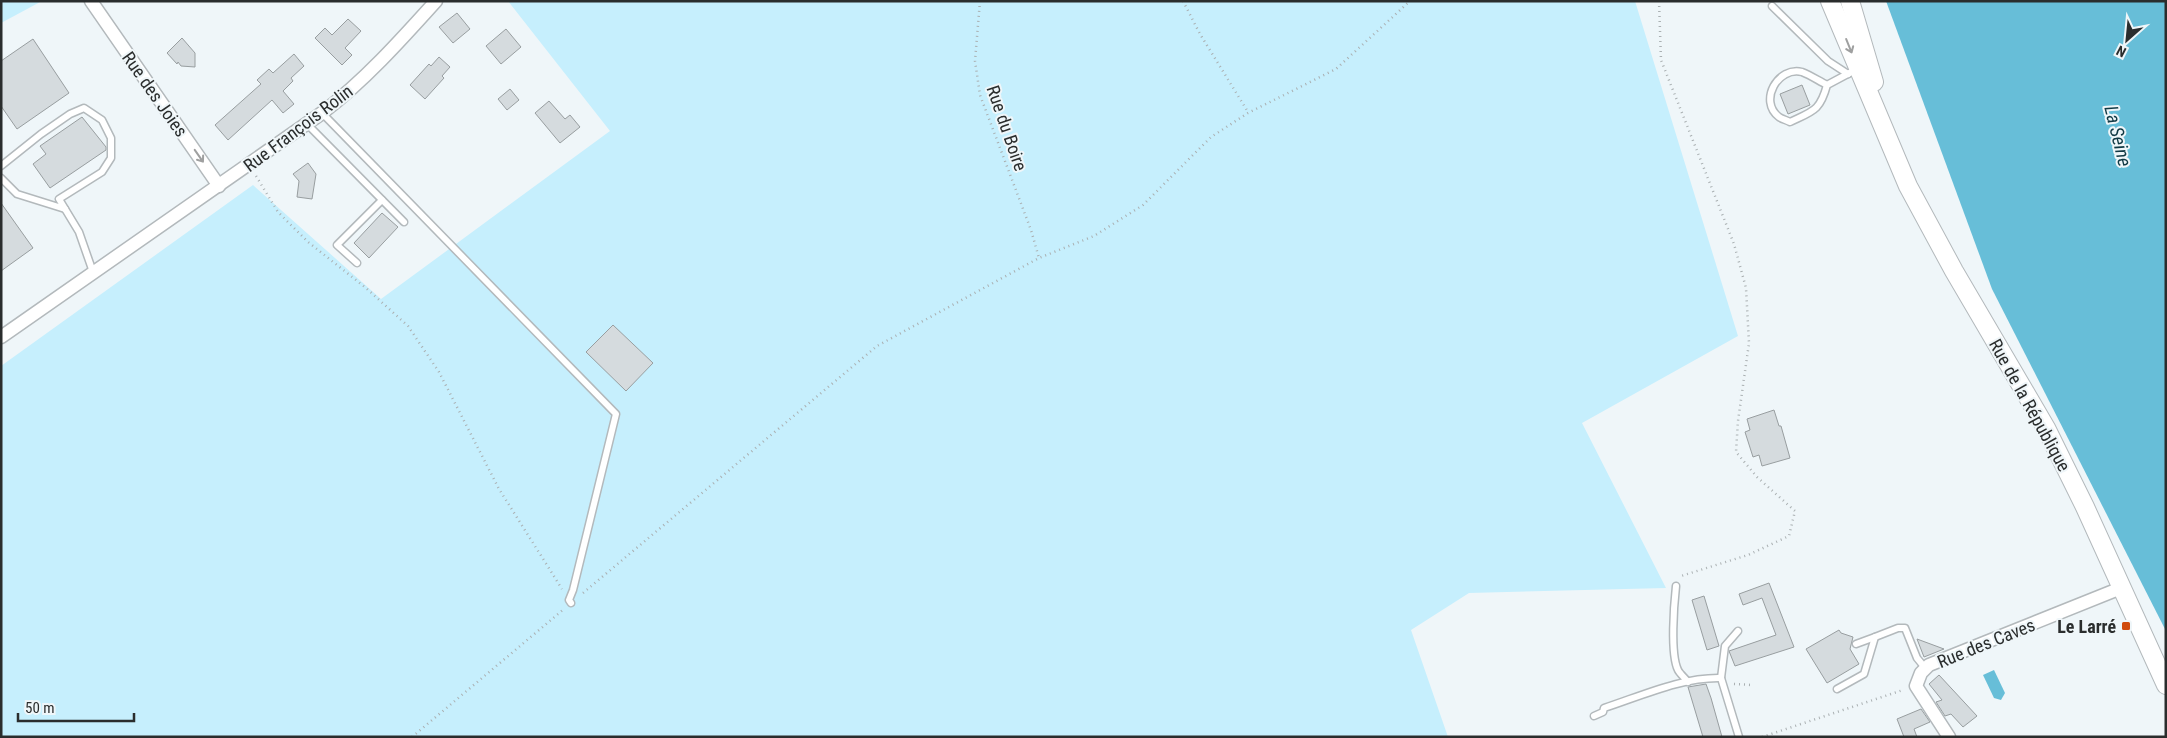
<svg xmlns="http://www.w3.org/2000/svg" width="2167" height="738" viewBox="0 0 2167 738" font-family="'Roboto Condensed',sans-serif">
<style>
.green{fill:#c6effd}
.water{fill:#67bed8}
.building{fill:#d5dbde;stroke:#989ea0}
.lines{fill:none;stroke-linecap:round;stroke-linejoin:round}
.lane-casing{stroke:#b3b9bc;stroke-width:9}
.street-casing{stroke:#b3b9bc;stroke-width:15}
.secondary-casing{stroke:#b3b9bc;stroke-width:20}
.path{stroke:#aab0b2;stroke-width:2.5;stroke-dasharray:1 4;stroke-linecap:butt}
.lane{stroke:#fff;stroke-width:6}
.street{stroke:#fff;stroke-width:12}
.secondary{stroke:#fff;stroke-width:18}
.oneway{stroke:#9fa0a0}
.poi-dot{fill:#d04a0d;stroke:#eff6f9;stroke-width:2}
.labels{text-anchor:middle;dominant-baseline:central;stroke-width:4;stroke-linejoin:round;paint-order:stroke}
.street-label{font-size:18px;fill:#2a2d2d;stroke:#eff6f9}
.poi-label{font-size:18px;font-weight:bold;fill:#2a2d2d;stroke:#eff6f9;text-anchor:end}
.water-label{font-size:19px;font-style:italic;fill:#103944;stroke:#eff6f9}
</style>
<rect width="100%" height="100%" fill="#eff6f9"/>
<g class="green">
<polygon points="1,1 42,1 1,23"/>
<polygon points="508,1 1635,1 1738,336 1582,423 1666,588 1469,593 1411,630 1448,737 1,737 1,366 253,185 381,299 610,131"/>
</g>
<g class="water">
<polygon points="1886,1 2166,1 2166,631 1992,289"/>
<polygon points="1994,670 2005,693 2001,700 1994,698 1983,675"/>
</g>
<g class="building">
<polygon points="457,13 470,29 453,43 439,27"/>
<polygon points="348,19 361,31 345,48 352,55 342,65 315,38 325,28 332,35"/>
<polygon points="506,29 521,47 501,64 486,46"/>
<polygon points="182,38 195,53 195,67 181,66 178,62 177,64 167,53"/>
<polygon points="33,39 69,93 17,129 1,106 1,61"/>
<polygon points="294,54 304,66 291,78 293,81 283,91 294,104 283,113 272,100 228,140 215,125 261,84 257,80 269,69 273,73"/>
<polygon points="439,57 450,67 442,76 444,78 425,99 410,85 429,64 431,66"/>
<polygon points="1802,85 1810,105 1788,114 1780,94"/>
<polygon points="510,89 519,100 507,110 498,99"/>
<polygon points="549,101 565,119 570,115 580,127 560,143 535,113"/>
<polygon points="82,117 106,147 106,150 50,188 33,164 46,154 40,146"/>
<polygon points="308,163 316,174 312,199 297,197 299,181 293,174"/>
<polygon points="1,203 33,248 1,271"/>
<polygon points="382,213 398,227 369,258 354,243"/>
<polygon points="613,325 653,363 626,391 586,352"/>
<polygon points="1774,410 1779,426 1781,426 1790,458 1762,466 1759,455 1753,457 1745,432 1750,430 1747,419"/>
<polygon points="1769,583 1794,647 1735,666 1729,651 1776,635 1762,598 1743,605 1739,594"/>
<polygon points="1704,596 1719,646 1707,650 1692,600"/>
<polygon points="1839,630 1841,633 1853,637 1850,649 1859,664 1827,683 1806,649"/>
<polygon points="1917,639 1944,649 1924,657"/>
<polygon points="1939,675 1977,716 1963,727 1951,714 1945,716 1936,702 1942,700 1929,684"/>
<polygon points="1706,684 1711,698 1722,737 1703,737 1688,687"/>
<polygon points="1921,709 1930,722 1914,729 1917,737 1904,737 1897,719"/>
</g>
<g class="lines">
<g class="lane-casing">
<g id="lane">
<polyline points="1772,6 1828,61 1848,74"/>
<path d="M1827 85C1820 111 1813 111 1790 122 1786 120 1782 119 1779 117 1758 101 1778 66 1802 72 1810 75 1819 81 1827 85L1857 69"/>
<polyline points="322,113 616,414 573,590 569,600 571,603"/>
<polyline points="307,124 404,222"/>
<polyline points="1,166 41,134 70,114 84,108 102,120 111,138 111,158 102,172 59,199 79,232 93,272"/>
<polyline points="1,178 17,194 65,209"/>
<polyline points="357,263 337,245 382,200"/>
<path d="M1676 586C1674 604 1670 654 1678 670 1680 674 1685 678 1688 682"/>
<polyline points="1738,631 1725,646 1721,678 1739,737"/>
<polyline points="1856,644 1875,637"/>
<polyline points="1837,689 1864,674 1875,637 1898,628 1905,628 1917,658 1926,669"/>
<path d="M1594 716 1603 712 1604 708C1641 696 1682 677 1721 678"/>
</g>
</g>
<g class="street-casing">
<g id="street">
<polyline points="91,1 219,186"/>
<path d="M1 337 322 113C364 81 400 41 436 1"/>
<polyline points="1949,737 1916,686 1921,673 1929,665 2121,588"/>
</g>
</g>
<g class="secondary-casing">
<g id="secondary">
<polyline points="1830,1 1908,186 1954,271 2046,428 2085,507 2166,685"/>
<polyline points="1850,1 1874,82"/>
</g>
</g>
<g class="path">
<polyline points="980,1 975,61 980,95 1031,230 1039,258"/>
<polyline points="1183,1 1200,34 1248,112"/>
<polyline points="1659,1 1661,60 1734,244 1746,288 1749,343 1738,421 1736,452 1757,477 1795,511 1789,536 1748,555 1681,576"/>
<polyline points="256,176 278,212 308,242 366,288 408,326 439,372 499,489 562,589"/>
<polyline points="583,593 877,346 1039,258 1094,236 1143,205 1211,137 1248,113 1336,69 1410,1"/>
<polyline points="1734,684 1752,685"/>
<polyline points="412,737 564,609"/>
<polyline points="1762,737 1903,690"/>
</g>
<use href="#lane" class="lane"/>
<use href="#street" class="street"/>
<use href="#secondary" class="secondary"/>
</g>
<defs><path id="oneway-shaft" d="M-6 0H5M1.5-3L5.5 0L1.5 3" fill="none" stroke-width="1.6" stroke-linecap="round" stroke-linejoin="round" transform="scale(1.25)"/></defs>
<g class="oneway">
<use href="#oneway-shaft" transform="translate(1849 46) rotate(68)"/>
<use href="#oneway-shaft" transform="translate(199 156) rotate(55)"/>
</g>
<rect class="poi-dot" x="2121" y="621" width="10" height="10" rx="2.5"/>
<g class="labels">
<g class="street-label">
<text transform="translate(155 94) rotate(55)">Rue des Joies</text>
<text transform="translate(298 128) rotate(-37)">Rue François Rolin</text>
<text transform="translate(1007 128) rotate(71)">Rue du Boire</text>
<text transform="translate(2030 405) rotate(61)">Rue de la République</text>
<text transform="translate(1986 643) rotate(-22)">Rue des Caves</text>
</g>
<g class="poi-label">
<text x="2116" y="626">Le Larré</text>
</g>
<g class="water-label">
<text transform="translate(2118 136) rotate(76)">La Seine</text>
</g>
</g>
<rect width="2167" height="738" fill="none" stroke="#2a2d2d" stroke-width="5"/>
<g transform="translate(2127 40) rotate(207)" stroke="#eff6f9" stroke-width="4" paint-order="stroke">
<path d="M0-4L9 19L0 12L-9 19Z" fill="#2a2d2d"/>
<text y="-8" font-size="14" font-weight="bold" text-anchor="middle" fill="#2a2d2d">N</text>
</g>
<path d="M18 713v8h116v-8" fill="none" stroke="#2a2d2d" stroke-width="2.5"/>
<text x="25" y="713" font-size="15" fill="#2a2d2d" stroke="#eff6f9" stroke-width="4" paint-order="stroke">50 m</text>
</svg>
